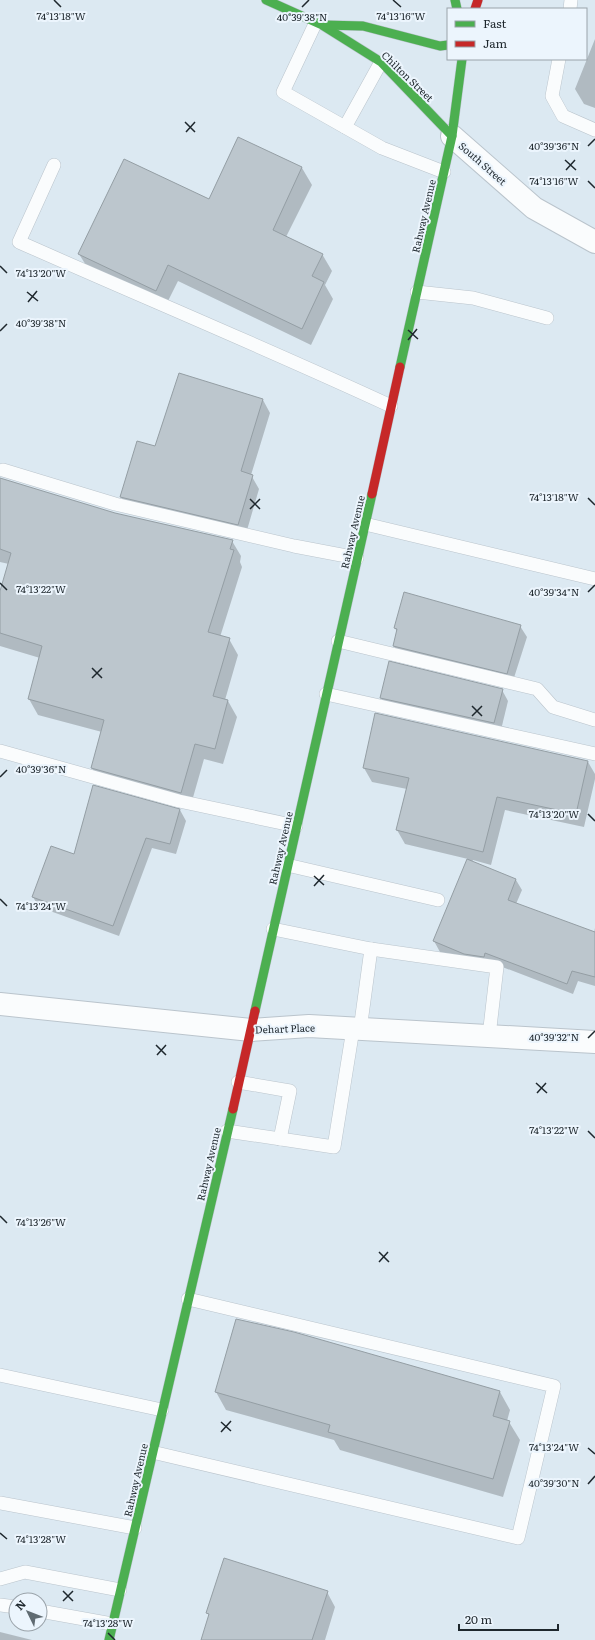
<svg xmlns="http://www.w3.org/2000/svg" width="595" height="1640" viewBox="0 0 595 1640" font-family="Literata,serif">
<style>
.shadow{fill:#0003}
.building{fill:#bcc6cd;stroke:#949ea4}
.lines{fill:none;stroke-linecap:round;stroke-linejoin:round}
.lane-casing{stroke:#bac4cc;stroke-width:14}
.street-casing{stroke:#bac4cc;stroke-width:24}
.fast-casing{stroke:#bac4cc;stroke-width:10}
.jam-casing{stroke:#bac4cc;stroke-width:10}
.lane{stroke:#fafcfd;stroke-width:13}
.street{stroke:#fafcfd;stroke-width:22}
.fast{stroke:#4caf50;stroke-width:9}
.jam{stroke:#c62828;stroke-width:9}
.ticks{fill:none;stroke:#1e272d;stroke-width:1.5}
.labels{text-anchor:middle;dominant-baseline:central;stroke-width:4;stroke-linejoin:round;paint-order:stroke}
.street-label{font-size:10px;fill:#1e272d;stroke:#ecf5fd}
.ticks-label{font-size:10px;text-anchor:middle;fill:#1e272d;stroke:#ecf5fd;stroke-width:4;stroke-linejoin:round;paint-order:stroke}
</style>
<rect width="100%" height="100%" fill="#dce9f2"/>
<g class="shadow">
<polygon points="595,39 595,108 584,104 575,89"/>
<polygon points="238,138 302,168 312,185 286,237 322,254 332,271 325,285 333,299 311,345 178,281 165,307 89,270 79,254 210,201"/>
<polygon points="263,400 270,413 251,475 259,489 245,537 129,510 121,497 156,448"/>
<polygon points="0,494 115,514 232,541 241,556 240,562 242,567 220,637 229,639 238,655 225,700 228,701 237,717 223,764 204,759 190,808 101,784 92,768 102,732 38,715 29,699 40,658 0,646 0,595 9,564 0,562"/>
<polygon points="520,626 527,637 512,684 400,657 394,646 397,632 395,628"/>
<polygon points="502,690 508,701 500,734 387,708 381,698"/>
<polygon points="588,762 595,774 595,779 584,827 505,810 491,865 473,860 472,862 516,880 522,890 516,904 594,933 595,928 595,986 578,981 573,994 492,963 471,965 440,952 434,941 468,859 405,844 397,830 407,789 372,782 364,768"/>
<polygon points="180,810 186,821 176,854 152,848 119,936 39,907 33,897 75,856"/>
<polygon points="216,1392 500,1392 510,1410 507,1421 509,1422 520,1440 503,1497 340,1450 334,1440 226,1410"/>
<polygon points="327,1592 335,1607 325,1640 202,1640 209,1616 208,1613"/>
<polygon points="0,1632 32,1640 0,1640"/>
</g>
<g class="building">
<polygon points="238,137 302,167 273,230 323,254 312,276 324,282 302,329 168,265 156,291 78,254 124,159 209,199"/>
<polygon points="179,373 263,399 241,471 253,475 238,525 120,497 137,441 155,446"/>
<polygon points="0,478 115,513 233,540 230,549 234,550 208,632 230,638 213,696 228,700 215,749 195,744 181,793 91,768 104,720 28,699 42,646 0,633 0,591 11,553 0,549"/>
<polygon points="404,592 521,625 507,674 393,646 397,629 394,628"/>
<polygon points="389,661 503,689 494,723 380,698"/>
<polygon points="375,713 588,761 576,814 497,797 483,852 396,830 409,778 363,768"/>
<polygon points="93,785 180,809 170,844 146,838 113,926 32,897 51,846 74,854"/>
<polygon points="467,859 516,879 508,900 595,932 595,977 572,971 567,984 485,953 484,957 464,954 433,941"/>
<polygon points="236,1319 294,1332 500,1391 493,1416 510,1421 493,1479 328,1432 330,1425 215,1392"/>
<polygon points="224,1558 328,1591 312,1640 201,1640 209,1614 206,1613"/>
</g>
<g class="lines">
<g class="lane-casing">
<g id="lane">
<polyline points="570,9 571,0"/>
<polyline points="316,22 283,92 382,148 444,172"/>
<polyline points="559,59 552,96 563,116 595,130"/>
<polyline points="345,127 381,62"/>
<path d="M54 165 19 242C143 297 268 349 391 406"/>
<polyline points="417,292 473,298 547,318"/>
<polyline points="3,470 115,504 294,546 357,558"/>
<polyline points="365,524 595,579"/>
<polyline points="338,641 537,689 553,707 595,720"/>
<polyline points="326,694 595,754"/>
<polyline points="0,751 179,801 296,826"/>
<polyline points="287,865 438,900"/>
<polyline points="273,929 371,949 497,967 489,1036"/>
<polyline points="360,1030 371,949"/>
<polyline points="238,1082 290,1091 280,1139"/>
<polyline points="227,1131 334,1147 353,1029"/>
<polyline points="0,1375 162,1410"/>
<polyline points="152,1452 518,1538 554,1386 188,1299"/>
<polyline points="0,1503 135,1528"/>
<polyline points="0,1579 25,1572 120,1590"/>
<polyline points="0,1605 16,1607"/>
<polyline points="40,1611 112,1624"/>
</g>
</g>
<g class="street-casing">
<g id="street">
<polyline points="452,136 534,208 595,242"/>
<polyline points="0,1004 251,1030 309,1026 595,1042"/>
</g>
</g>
<g class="fast-casing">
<g id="fast">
<polyline points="266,0 322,25 381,62 452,136"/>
<polyline points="455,0 457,9"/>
<polyline points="323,25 363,26 440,46 448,45"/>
<polyline points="400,367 452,136 462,59"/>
<polyline points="255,1011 372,494"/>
<polyline points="109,1640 233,1109"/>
</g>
</g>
<g class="jam-casing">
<g id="jam">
<polyline points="475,9 478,0"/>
<polyline points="372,494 400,367"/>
<polyline points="233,1109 255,1011"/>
</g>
</g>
<use href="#lane" class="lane"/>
<use href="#street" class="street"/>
<use href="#fast" class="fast"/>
<use href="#jam" class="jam"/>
</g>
<path class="ticks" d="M54 0 61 7M393 0 401 7M302 7 309 0M185 122 195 132M186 132 195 122M588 146 595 139M565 160 576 170M566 170 575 160M588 181 595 188M0 266 7 273M27 292 38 301M28 302 37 291M408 330 418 339M0 331 7 324M408 340 417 329M588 498 595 505M250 499 260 509M250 509 260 499M0 583 7 590M588 592 595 585M92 668 102 678M92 678 102 668M472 706 482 716M472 716 482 706M0 777 7 770M588 814 595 821M314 876 324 885M314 886 324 875M0 899 7 906M588 1038 595 1031M156 1045 166 1055M157 1055 166 1045M536 1083 547 1093M537 1093 546 1083M588 1131 595 1138M0 1216 7 1223M379 1252 389 1262M379 1262 388 1252M221 1422 231 1431M221 1432 231 1421M588 1448 595 1454M588 1484 595 1476M0 1533 7 1539M63 1591 73 1601M63 1601 73 1591M108 1633 115 1640"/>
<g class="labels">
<g class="street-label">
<text transform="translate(408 76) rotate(44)">Chilton Street</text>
<text transform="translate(483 163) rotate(41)">South Street</text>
<text transform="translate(423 216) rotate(-77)">Rahway Avenue</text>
<text transform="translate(352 532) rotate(-77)">Rahway Avenue</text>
<text transform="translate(280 848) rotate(-77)">Rahway Avenue</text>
<text transform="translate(285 1028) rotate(-2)">Dehart Place</text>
<text transform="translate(208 1164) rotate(-77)">Rahway Avenue</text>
<text transform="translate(135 1480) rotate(-77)">Rahway Avenue</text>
</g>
</g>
<g class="ticks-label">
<text x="61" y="20">74°13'18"W</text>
<text x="401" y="20">74°13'16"W</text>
<text x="302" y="21">40°39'38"N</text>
<text x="554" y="150">40°39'36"N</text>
<text x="554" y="185">74°13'16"W</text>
<text x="41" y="277">74°13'20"W</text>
<text x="41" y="327">40°39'38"N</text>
<text x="554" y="501">74°13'18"W</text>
<text x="41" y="593">74°13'22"W</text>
<text x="554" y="596">40°39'34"N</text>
<text x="41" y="773">40°39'36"N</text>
<text x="554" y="818">74°13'20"W</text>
<text x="41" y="910">74°13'24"W</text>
<text x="554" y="1041">40°39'32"N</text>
<text x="554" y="1134">74°13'22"W</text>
<text x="41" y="1226">74°13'26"W</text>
<text x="554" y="1451">74°13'24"W</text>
<text x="554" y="1487">40°39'30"N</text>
<text x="41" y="1543">74°13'28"W</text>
<text x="108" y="1627">74°13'28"W</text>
</g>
<rect x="447" y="8" width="140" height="52" fill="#ecf5fd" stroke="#9aa3aa"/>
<rect x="455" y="21" width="20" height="6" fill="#4caf50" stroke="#9aa3aa"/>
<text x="483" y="28" font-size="12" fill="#1e272d">Fast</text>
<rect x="455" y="41" width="20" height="6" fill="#c62828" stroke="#9aa3aa"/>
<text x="483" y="48" font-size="12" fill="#1e272d">Jam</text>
<g transform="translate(28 1612) rotate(313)"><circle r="19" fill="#ecf5fd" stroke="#9aa3aa"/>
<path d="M0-3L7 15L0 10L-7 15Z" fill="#606b72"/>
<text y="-6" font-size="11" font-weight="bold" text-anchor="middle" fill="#1e272d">N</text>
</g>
<path d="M459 1624v6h99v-6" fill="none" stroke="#1e272d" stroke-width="2"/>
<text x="465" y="1624" font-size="12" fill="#1e272d" stroke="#ecf5fd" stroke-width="3" paint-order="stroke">20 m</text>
</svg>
